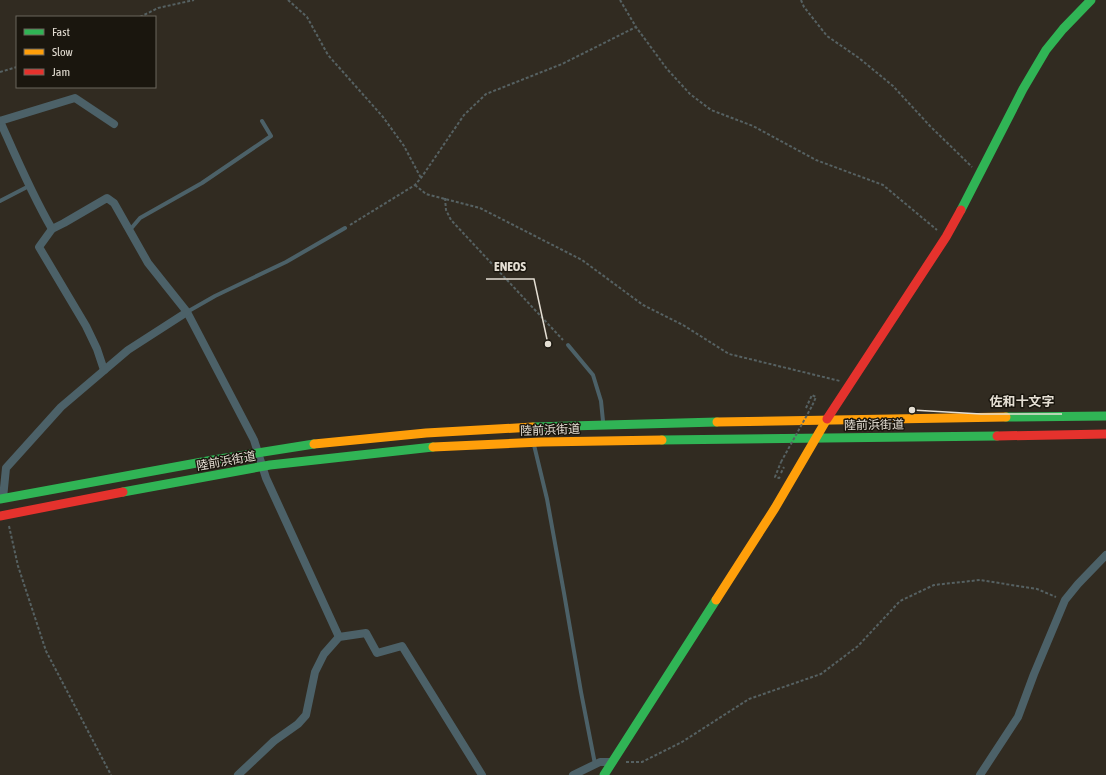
<svg xmlns="http://www.w3.org/2000/svg" width="1106" height="775" viewBox="0 0 1106 775" font-family="'Asap Condensed','Noto Sans JP',sans-serif">
<style>
.lines{fill:none;stroke-linecap:round;stroke-linejoin:round}
.path{stroke:#566162;stroke-width:2;stroke-dasharray:3 2;stroke-linecap:butt}
.lane{stroke:#4c6168;stroke-width:4}
.street{stroke:#4c6168;stroke-width:8}
.fast{stroke:#30b455;stroke-width:9}
.slow{stroke:#ff9f0a;stroke-width:9}
.jam{stroke:#e5322d;stroke-width:9}
.path-bridge{stroke:#566162;stroke-width:2;stroke-dasharray:3 2;stroke-linecap:butt}
.labels{text-anchor:middle;dominant-baseline:central;stroke-width:3;stroke-linejoin:round;paint-order:stroke}
.street-label{font-size:12px;fill:#e4ded3;stroke:#1a160e}
.leader{fill:none;stroke:#e4ded3;stroke-width:1.5}
.callout-dot{fill:#e4ded3;stroke:#1a160e;stroke-width:1.5}
.callout-label{font-size:13px;text-anchor:middle;font-weight:bold;fill:#e4ded3;stroke:#1a160e;stroke-width:3;stroke-linejoin:round;paint-order:stroke}
</style>
<rect width="100%" height="100%" fill="#312b21"/>
<g class="lines">
<g class="path">
<polyline points="288,0 307,17 328,55 383,117 404,146 421,178"/>
<polyline points="620,0 636,27 667,69 690,94 711,110 753,126 816,160 883,185 937,230"/>
<polyline points="801,0 804,7 827,36 859,58 893,86 930,126 972,167"/>
<polyline points="140,17 158,8 194,0"/>
<polyline points="0,72 17,67"/>
<polyline points="415,185 426,194 480,208 582,260 643,305 683,325 729,354 840,381"/>
<polyline points="445,198 446,210 451,220 563,340"/>
<polyline points="350,225 415,185 421,178 464,115 486,94 562,64 636,27"/>
<polyline points="806,408 812,395 816,397 812,406"/>
<polyline points="781,473 784,467"/>
<polyline points="780,477 779,478 775,477 781,462"/>
<polyline points="9,526 18,566 46,651 111,775"/>
<polyline points="626,762 642,762 682,742 749,699 821,674 858,646 900,601 934,585 980,580 1037,589 1056,597"/>
</g>
<g class="lane">
<polyline points="0,201 29,186"/>
<polyline points="129,231 140,218 202,183 271,136 262,121"/>
<polyline points="187,312 215,296 286,262 345,228"/>
<polyline points="568,345 593,375 601,401 603,421"/>
<polyline points="534,445 547,499 564,593 581,692 595,764"/>
</g>
<g class="street">
<path d="M0 121C16 157 32 195 52 229L64 223 107 198 114 203 148 263 187 312 254 440 266 478 339 637"/>
<polyline points="0,121 75,98 114,124"/>
<polyline points="52,229 39,247 86,326 97,349 104,370"/>
<polyline points="3,498 6,468 61,407 128,350 187,312"/>
<polyline points="238,775 274,741 298,724 306,715 315,672 324,654 339,637 366,633 377,653 402,646 482,775"/>
<polyline points="573,775 600,762 612,762"/>
<polyline points="980,775 1018,717 1034,674 1065,600 1078,584 1106,555"/>
</g>
<g class="fast">
<polyline points="961,210 1023,89 1046,50 1063,29 1091,0"/>
<polyline points="1006,417 1106,416"/>
<polyline points="533,427 717,422"/>
<polyline points="662,440 997,436"/>
<polyline points="123,492 270,465 433,447"/>
<polyline points="0,499 213,460 314,444"/>
<polyline points="604,775 716,600"/>
</g>
<g class="slow">
<polyline points="717,422 1006,417"/>
<polyline points="314,444 426,433 533,427"/>
<polyline points="433,447 542,442 662,440"/>
<polyline points="716,600 775,508 827,419"/>
</g>
<g class="jam">
<polyline points="827,419 946,237 961,210"/>
<polyline points="997,436 1106,434"/>
<polyline points="0,516 123,492"/>
</g>
<polyline class="path-bridge" points="781,462 812,406"/>
</g>
<g class="labels">
<g class="street-label">
<text transform="translate(874 425) rotate(-1)">陸前浜街道</text>
<text transform="translate(550 430) rotate(-2)">陸前浜街道</text>
<text transform="translate(226 461) rotate(-10)">陸前浜街道</text>
</g>
</g>
<path class="leader" d="M548 344L534 279H486M912 410L981 414H1062"/>
<g class="callout-dot">
<circle cx="548" cy="344" r="4"/>
<circle cx="912" cy="410" r="4"/>
</g>
<g class="callout-label">
<text x="510" y="271">ENEOS</text>
<text x="1022" y="406">佐和十文字</text>
</g>
<rect x="16" y="16" width="140" height="72" fill="#1a160e" stroke="#6b665d"/>
<rect x="24" y="29" width="20" height="6" fill="#30b455" stroke="#6b665d"/>
<text x="52" y="36" font-size="12" fill="#e4ded3">Fast</text>
<rect x="24" y="49" width="20" height="6" fill="#ff9f0a" stroke="#6b665d"/>
<text x="52" y="56" font-size="12" fill="#e4ded3">Slow</text>
<rect x="24" y="69" width="20" height="6" fill="#e5322d" stroke="#6b665d"/>
<text x="52" y="76" font-size="12" fill="#e4ded3">Jam</text>
</svg>
